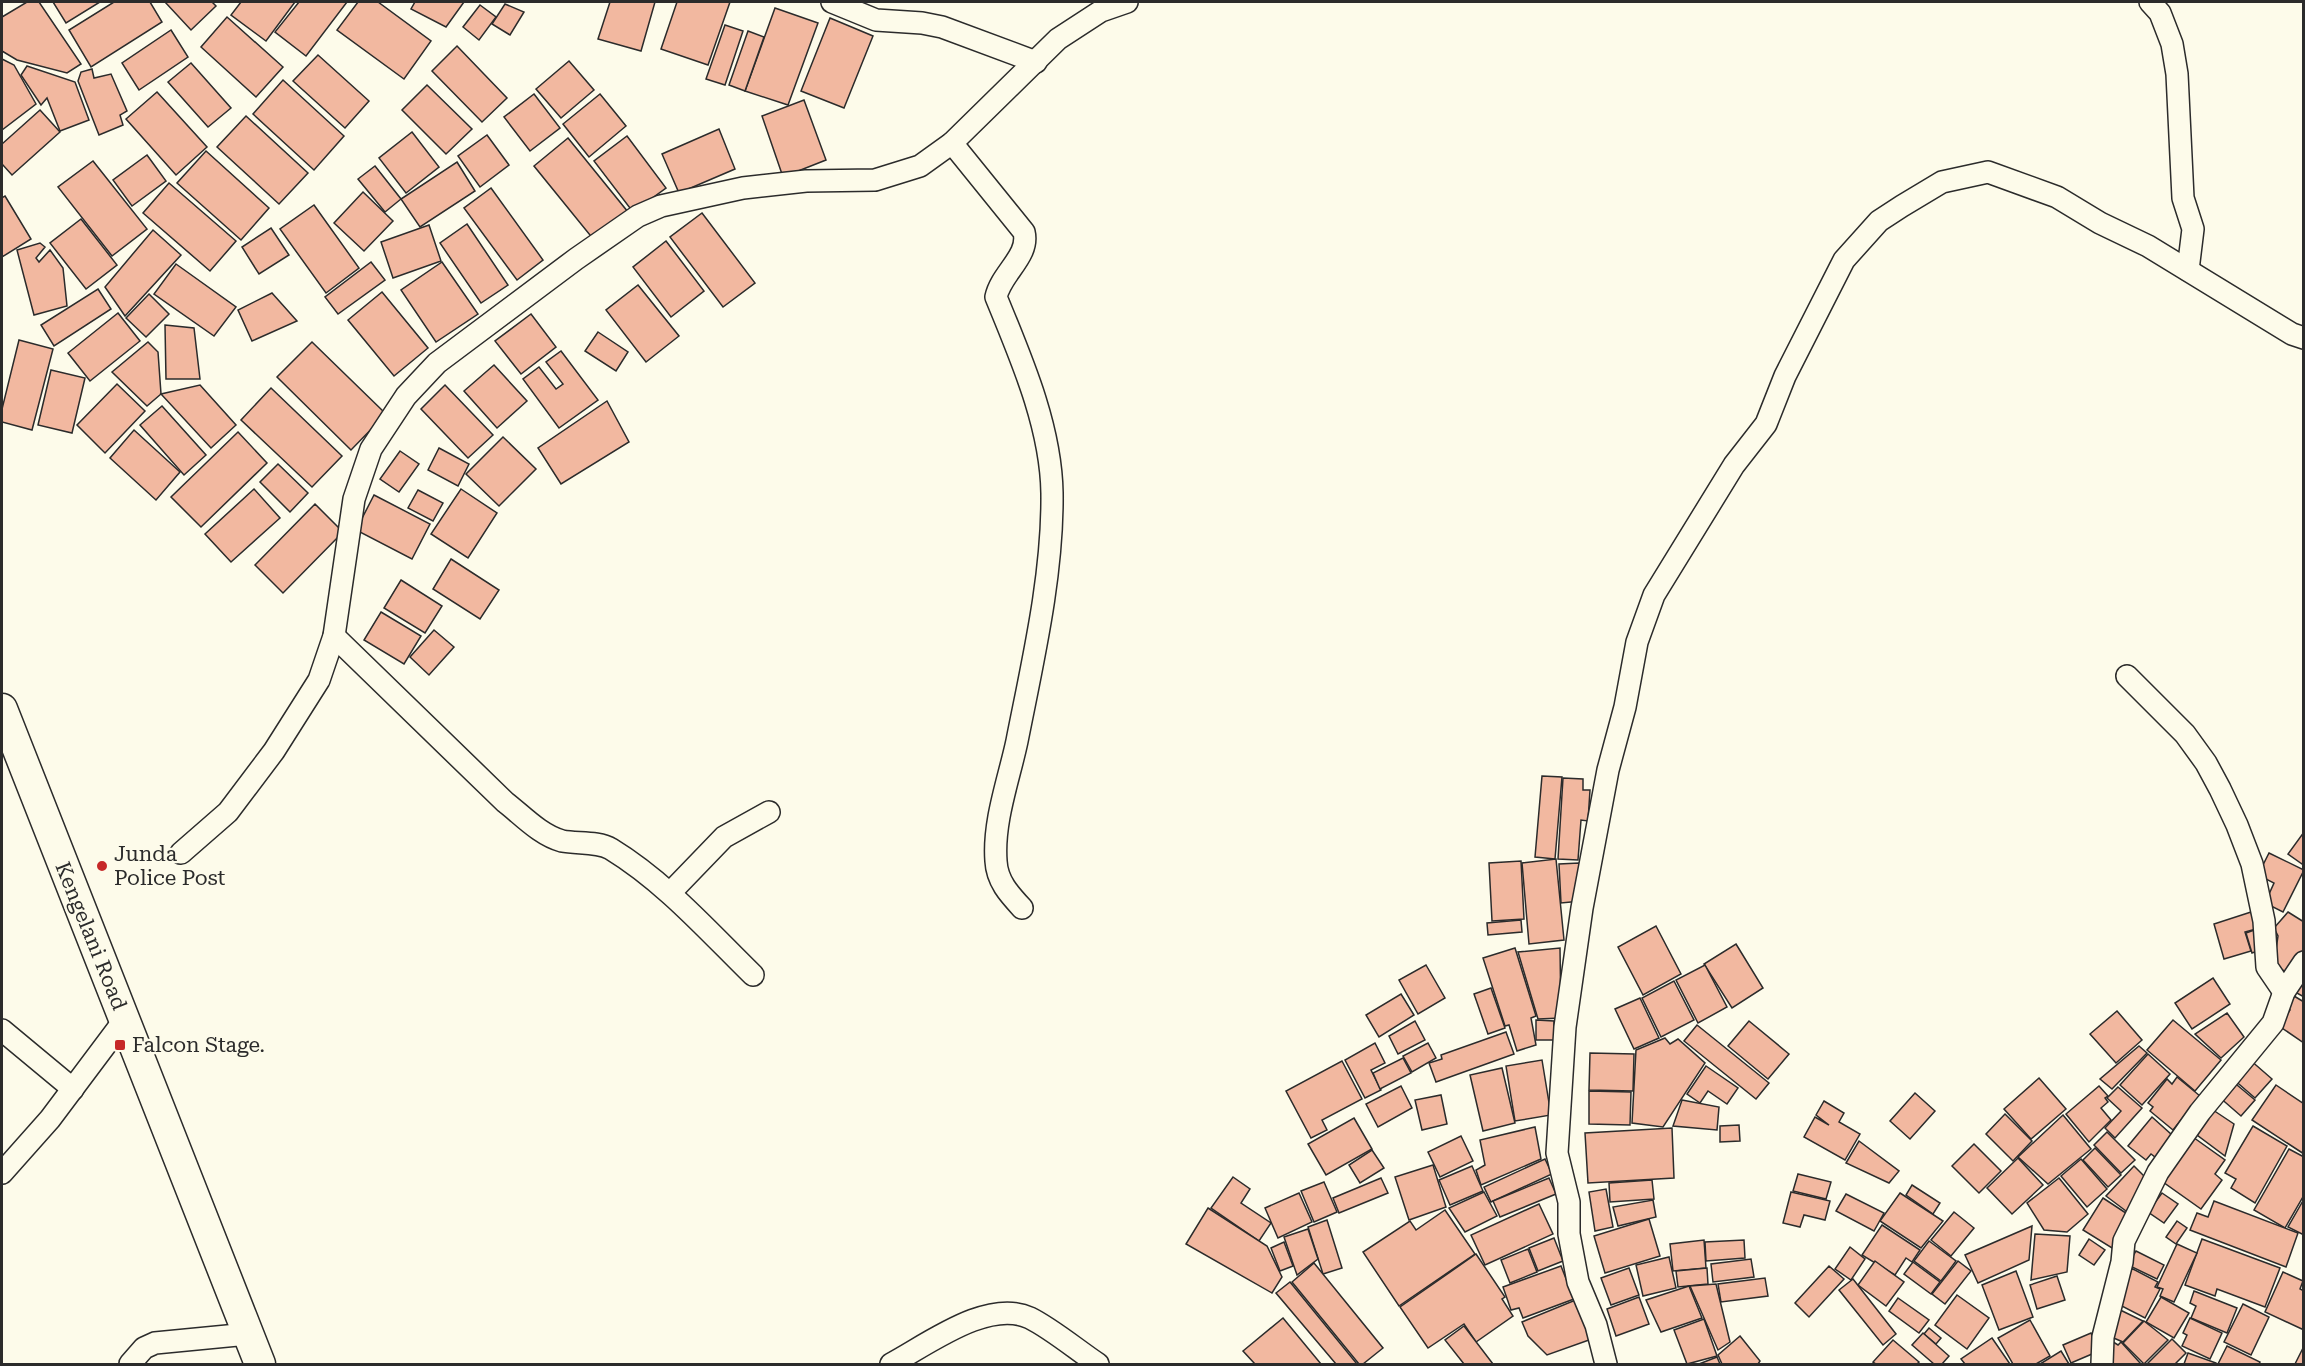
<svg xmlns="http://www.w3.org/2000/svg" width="2305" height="1366" viewBox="0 0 2305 1366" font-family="'Roboto Serif',serif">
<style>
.building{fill:#f2b8a0;stroke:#2b2b2b;stroke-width:1.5}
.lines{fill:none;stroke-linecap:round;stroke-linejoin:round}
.street-casing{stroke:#2b2b2b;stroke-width:24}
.secondary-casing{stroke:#2b2b2b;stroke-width:33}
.street{stroke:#fdfbea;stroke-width:21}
.secondary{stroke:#fdfbea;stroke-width:30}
.poi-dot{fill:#c62828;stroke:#fdfbea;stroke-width:2}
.labels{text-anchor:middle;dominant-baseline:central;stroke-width:4.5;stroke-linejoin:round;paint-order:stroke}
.poi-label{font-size:21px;fill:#2b2b2b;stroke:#fdfbea;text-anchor:start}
.street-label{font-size:21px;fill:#2b2b2b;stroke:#fdfbea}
</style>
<rect width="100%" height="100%" fill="#fdfbea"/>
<g class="building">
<polygon points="27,2 39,2 81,64 67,73 17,60 2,51 2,17"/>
<polygon points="53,2 100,2 66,23"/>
<polygon points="114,2 150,2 162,22 91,67 69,30"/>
<polygon points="165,2 212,2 216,6 191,30"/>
<polygon points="241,2 295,2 266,41 231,15"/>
<polygon points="299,2 347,2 306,56 275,32"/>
<polygon points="358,2 378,2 431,41 404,79 337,30"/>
<polygon points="415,2 464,2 446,27 411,9"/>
<polygon points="610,2 655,2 641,51 598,39"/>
<polygon points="677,2 730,2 708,65 661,49"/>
<polygon points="505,4 524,12 510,35 492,24"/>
<polygon points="480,5 496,17 479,40 463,27"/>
<polygon points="775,8 818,23 788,105 745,91"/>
<polygon points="227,17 283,67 256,97 201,47"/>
<polygon points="830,18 873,36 844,108 801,91"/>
<polygon points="725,25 743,31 725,85 706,79"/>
<polygon points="171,30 188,57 139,90 122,63"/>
<polygon points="748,31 764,37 745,91 729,85"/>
<polygon points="457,46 507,98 482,122 432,71"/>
<polygon points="318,55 369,101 345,128 293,81"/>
<polygon points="2,59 14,65 36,104 2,130"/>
<polygon points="569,61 594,90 561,118 536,89"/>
<polygon points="191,63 231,108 208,127 168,82"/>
<polygon points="27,66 75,82 89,120 60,131 47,98 41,105 21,75"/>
<polygon points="92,69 94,78 111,74 127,111 120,115 123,125 99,135 78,81 81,72"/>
<polygon points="283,80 344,136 314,170 253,114"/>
<polygon points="427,85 472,129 446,154 402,110"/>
<polygon points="157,92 207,147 176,175 126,119"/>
<polygon points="534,94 560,128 530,151 504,117"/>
<polygon points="600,94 626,126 589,157 563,124"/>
<polygon points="804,100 826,160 783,177 762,116"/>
<polygon points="40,110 60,132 12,175 2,164 2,144"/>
<polygon points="246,116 308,173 279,204 217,147"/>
<polygon points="719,129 735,169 679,193 662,154"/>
<polygon points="412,132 439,167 406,193 379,158"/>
<polygon points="487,135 509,165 480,187 458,156"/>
<polygon points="627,136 666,188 633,212 594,161"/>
<polygon points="568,138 628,212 594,240 534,166"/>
<polygon points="206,151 269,208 241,240 177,183"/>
<polygon points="147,155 166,181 132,206 113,180"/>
<polygon points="93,161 147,229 112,256 58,187"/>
<polygon points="457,162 475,191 420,227 401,199"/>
<polygon points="375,166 401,199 385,212 358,179"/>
<polygon points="169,183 236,241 210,271 143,213"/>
<polygon points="491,188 543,260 517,280 464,208"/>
<polygon points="363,192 393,221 364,251 334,223"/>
<polygon points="5,196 31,239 2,257 2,198"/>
<polygon points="314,205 359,268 326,293 280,229"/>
<polygon points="702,213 755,283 723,307 670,237"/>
<polygon points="81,219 117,265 86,289 50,243"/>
<polygon points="467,224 508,285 481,303 440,243"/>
<polygon points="429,225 441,261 393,278 381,242"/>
<polygon points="271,228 289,255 259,274 242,247"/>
<polygon points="153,230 181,255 125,316 105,287"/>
<polygon points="666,241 704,291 671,317 633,267"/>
<polygon points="40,243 45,247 36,258 39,262 50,250 63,268 67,306 34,315 17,250"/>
<polygon points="371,262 385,280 338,314 325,297"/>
<polygon points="442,262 478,314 436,342 401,290"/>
<polygon points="176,264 236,307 214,336 154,294"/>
<polygon points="638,285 679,336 646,362 606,310"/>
<polygon points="98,289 111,309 54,346 41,325"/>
<polygon points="382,292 428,348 394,376 348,320"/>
<polygon points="272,293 297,321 252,341 238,310"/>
<polygon points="149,294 169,314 146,337 126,318"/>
<polygon points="118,313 140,341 90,381 68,353"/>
<polygon points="531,314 556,347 521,374 495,341"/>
<polygon points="165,325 194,328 200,379 166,379"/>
<polygon points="598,332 628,352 616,371 585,351"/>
<polygon points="19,340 53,349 32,430 2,422 2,409"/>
<polygon points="148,342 158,352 161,394 147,406 112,372"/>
<polygon points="312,342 386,414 351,450 277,377"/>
<polygon points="561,351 598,400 559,428 523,379 539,367 556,389 563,384 546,362"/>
<polygon points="494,365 527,401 497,428 464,391"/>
<polygon points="51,370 85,378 72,433 38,425"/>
<polygon points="117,384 145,411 105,453 77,425"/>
<polygon points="200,385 236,425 211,448 161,394"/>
<polygon points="445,385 493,435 468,458 421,409"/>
<polygon points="271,388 342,456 312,487 241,420"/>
<polygon points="607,401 629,442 561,484 538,448"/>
<polygon points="162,406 206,455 184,475 140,425"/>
<polygon points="134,430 180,472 156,500 110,458"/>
<polygon points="238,432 267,463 201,527 171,497"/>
<polygon points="503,437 536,469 499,506 466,474"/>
<polygon points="439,448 469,464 458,486 428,470"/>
<polygon points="400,451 419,464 399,492 380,479"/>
<polygon points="278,464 308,493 290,512 260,482"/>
<polygon points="254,489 280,518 231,562 205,534"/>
<polygon points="461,489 497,513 468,558 431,534"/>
<polygon points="418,490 443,503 433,521 408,508"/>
<polygon points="374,495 430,524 412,559 356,530"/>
<polygon points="315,504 343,532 283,593 255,565"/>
<polygon points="451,559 499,590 480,619 433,589"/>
<polygon points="401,580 442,606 425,633 384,608"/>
<polygon points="381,612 421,636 404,664 364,640"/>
<polygon points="434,630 454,647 429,675 410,657"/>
<polygon points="1542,776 1562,777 1555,859 1535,857"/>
<polygon points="1563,778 1583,779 1583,790 1590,790 1588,821 1581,820 1578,860 1558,859"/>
<polygon points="2304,832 2304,861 2302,864 2288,854"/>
<polygon points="2269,853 2304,870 2283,912 2265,903 2274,883 2258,875"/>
<polygon points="1556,859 1564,940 1529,944 1522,863"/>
<polygon points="1521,861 1524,919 1492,921 1489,863"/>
<polygon points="1579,863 1581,901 1561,903 1559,864"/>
<polygon points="2251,912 2256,929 2245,932 2251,951 2224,959 2214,924"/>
<polygon points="2288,912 2304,922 2304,959 2293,977 2274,964 2278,936 2274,928"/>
<polygon points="1521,920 1522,932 1488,935 1487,923"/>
<polygon points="1656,926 1681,974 1643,995 1618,947"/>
<polygon points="2257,929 2263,949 2252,953 2246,933"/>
<polygon points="1736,944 1763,988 1732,1008 1704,964"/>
<polygon points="1515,948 1536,1016 1531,1018 1536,1045 1517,1051 1509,1025 1505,1026 1483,958"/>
<polygon points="1560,948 1561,1018 1538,1019 1518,952"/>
<polygon points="1426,965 1445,998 1418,1014 1399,980"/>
<polygon points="1705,965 1727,1007 1698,1023 1676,980"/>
<polygon points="2213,978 2230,1004 2192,1029 2175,1003"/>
<polygon points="2304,978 2304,997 2295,992"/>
<polygon points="1674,981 1694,1020 1661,1037 1642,998"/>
<polygon points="1491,988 1505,1028 1488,1034 1474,994"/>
<polygon points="1401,994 1414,1015 1379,1037 1366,1015"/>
<polygon points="2294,996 2304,1002 2304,1043 2279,1026 2290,1010 2287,1008"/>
<polygon points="1640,998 1659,1038 1634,1049 1615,1009"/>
<polygon points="2117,1011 2142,1040 2116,1063 2090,1034"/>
<polygon points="2227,1013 2244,1037 2221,1058 2195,1034"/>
<polygon points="1536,1020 1554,1021 1554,1040 1536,1040"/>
<polygon points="2173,1020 2221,1060 2195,1091 2147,1050"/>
<polygon points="1415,1021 1425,1040 1398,1054 1389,1036"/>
<polygon points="1749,1021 1789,1054 1768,1079 1728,1046"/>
<polygon points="1697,1025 1769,1083 1756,1099 1684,1041"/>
<polygon points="1506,1032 1514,1054 1436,1082 1429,1063 1442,1059 1441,1055"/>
<polygon points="1665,1038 1670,1044 1678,1039 1705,1063 1663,1127 1632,1123 1636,1050"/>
<polygon points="1375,1043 1385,1063 1371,1070 1381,1090 1365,1098 1345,1060"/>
<polygon points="1428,1043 1436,1058 1412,1072 1403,1056"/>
<polygon points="2139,1046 2147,1053 2112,1089 2100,1079"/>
<polygon points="1590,1053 1634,1054 1633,1091 1589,1090"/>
<polygon points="2148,1054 2170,1074 2142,1105 2120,1085"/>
<polygon points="1403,1058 1411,1073 1380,1089 1373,1073"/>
<polygon points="2249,1059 2272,1079 2255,1098 2232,1078"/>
<polygon points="1542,1060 1551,1115 1515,1121 1506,1066"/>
<polygon points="1342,1061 1362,1099 1322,1120 1327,1130 1311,1138 1286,1091"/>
<polygon points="1706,1066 1738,1088 1727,1104 1708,1091 1700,1103 1687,1094"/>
<polygon points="1502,1068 1515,1123 1483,1131 1470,1075"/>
<polygon points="2177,1077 2200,1096 2173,1130 2150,1111 2153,1107 2148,1103 2167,1079 2172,1084"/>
<polygon points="2039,1078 2066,1109 2031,1139 2004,1109"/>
<polygon points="2231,1080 2255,1100 2241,1116 2218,1096"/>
<polygon points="2276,1085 2304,1104 2304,1154 2252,1120"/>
<polygon points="1401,1086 1412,1108 1378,1127 1366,1104"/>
<polygon points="2099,1086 2108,1096 2105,1098 2108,1102 2101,1108 2111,1120 2089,1142 2066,1114"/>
<polygon points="2118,1087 2142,1108 2115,1138 2105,1128 2121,1111 2107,1098"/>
<polygon points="1589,1091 1631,1092 1630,1125 1589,1124"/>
<polygon points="1915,1093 1935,1111 1910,1139 1890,1121"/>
<polygon points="1441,1095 1447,1124 1422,1130 1415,1100"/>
<polygon points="1682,1100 1719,1107 1717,1130 1673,1126"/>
<polygon points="1824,1101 1844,1113 1839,1122 1860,1134 1845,1160 1804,1137 1815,1117 1829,1125 1816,1115"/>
<polygon points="2213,1110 2234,1124 2225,1156 2197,1135"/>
<polygon points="2005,1114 2032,1141 2013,1161 1986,1134"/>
<polygon points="2063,1115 2091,1149 2048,1184 2018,1157"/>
<polygon points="2152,1117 2172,1135 2159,1160 2151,1154 2146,1160 2128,1146"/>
<polygon points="1354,1118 1372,1149 1326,1175 1308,1144"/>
<polygon points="1739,1125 1740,1141 1720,1142 1720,1126"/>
<polygon points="2253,1126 2287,1146 2255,1203 2231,1188 2236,1179 2225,1173"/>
<polygon points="1535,1127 1541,1159 1481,1185 1476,1170 1485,1165 1480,1140"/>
<polygon points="1672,1128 1674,1178 1588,1183 1585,1133"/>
<polygon points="2107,1132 2135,1160 2121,1173 2094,1145"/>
<polygon points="2190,1135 2225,1160 2215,1174 2222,1180 2201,1209 2163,1182"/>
<polygon points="1461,1136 1473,1161 1440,1177 1428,1152"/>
<polygon points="1859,1141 1899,1171 1889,1183 1846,1163"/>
<polygon points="1974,1144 2001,1171 1979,1193 1952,1166"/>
<polygon points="2095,1148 2121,1175 2108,1187 2083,1160"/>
<polygon points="2289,1149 2304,1157 2304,1195 2285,1228 2254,1210"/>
<polygon points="1372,1150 1384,1168 1360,1183 1349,1165"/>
<polygon points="2018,1158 2043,1185 2012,1214 1987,1188"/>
<polygon points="1545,1159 1552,1174 1491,1202 1484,1187"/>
<polygon points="2081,1159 2107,1189 2087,1207 2061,1176"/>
<polygon points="1433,1165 1446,1207 1409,1220 1395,1177"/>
<polygon points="1472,1166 1483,1191 1450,1205 1439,1180"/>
<polygon points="2134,1166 2151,1183 2130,1214 2106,1196"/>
<polygon points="1798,1174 1831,1182 1826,1199 1793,1191"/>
<polygon points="1233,1177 1250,1189 1241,1203 1271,1223 1259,1241 1211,1208"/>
<polygon points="1381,1178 1388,1193 1339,1213 1333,1198"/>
<polygon points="1549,1178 1556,1194 1500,1217 1493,1201"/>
<polygon points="2059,1178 2088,1214 2067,1232 2044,1230 2027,1203"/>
<polygon points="1652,1180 1654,1199 1610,1202 1609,1183"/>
<polygon points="1324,1182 1337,1212 1314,1222 1301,1191"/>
<polygon points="1912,1185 1940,1203 1933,1214 1906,1195"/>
<polygon points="1606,1189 1613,1227 1595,1231 1589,1192"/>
<polygon points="1484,1192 1497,1216 1465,1232 1449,1208"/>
<polygon points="1791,1192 1830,1201 1825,1220 1804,1215 1800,1227 1783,1223"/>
<polygon points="1299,1193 1312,1222 1278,1238 1265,1208"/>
<polygon points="1900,1193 1943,1221 1921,1248 1880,1221"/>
<polygon points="2162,1193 2178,1204 2164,1223 2148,1212"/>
<polygon points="1846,1194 1884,1213 1874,1231 1836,1211"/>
<polygon points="2103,1198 2132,1217 2112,1248 2083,1230"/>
<polygon points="2304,1199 2304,1235 2288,1227"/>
<polygon points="1653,1200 1656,1217 1618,1226 1613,1207"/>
<polygon points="2214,1201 2298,1233 2286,1267 2190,1230 2197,1213 2208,1217"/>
<polygon points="1539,1204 1553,1234 1485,1265 1471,1235"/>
<polygon points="1208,1208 1267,1246 1282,1277 1272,1293 1186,1244"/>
<polygon points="1445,1210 1475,1254 1399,1306 1363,1252 1410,1221 1416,1230"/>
<polygon points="1954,1212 1974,1228 1951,1256 1931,1240"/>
<polygon points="1649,1219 1660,1256 1605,1273 1594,1236"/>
<polygon points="1327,1220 1342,1268 1323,1274 1308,1227"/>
<polygon points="2177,1221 2187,1228 2176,1244 2166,1237"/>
<polygon points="1882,1225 1920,1250 1912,1262 1906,1258 1895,1275 1862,1255"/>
<polygon points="2032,1226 2029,1260 1978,1283 1965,1255"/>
<polygon points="1308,1229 1318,1259 1297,1275 1284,1237"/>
<polygon points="2035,1234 2070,1236 2067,1272 2031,1280"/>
<polygon points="1554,1238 1563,1261 1538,1271 1529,1248"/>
<polygon points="2089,1239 2105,1250 2094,1265 2079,1255"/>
<polygon points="2202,1239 2280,1268 2265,1307 2217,1289 2215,1296 2185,1285"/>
<polygon points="1704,1240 1706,1268 1673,1271 1670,1244"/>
<polygon points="1744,1240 1745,1258 1706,1261 1705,1242"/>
<polygon points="1929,1241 1956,1261 1941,1281 1914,1261"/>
<polygon points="1284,1242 1293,1266 1280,1271 1271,1248"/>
<polygon points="2177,1244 2197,1253 2174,1302 2160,1296 2163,1289 2157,1287"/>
<polygon points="1850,1247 1865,1259 1851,1280 1835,1269"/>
<polygon points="1528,1249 1537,1272 1510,1283 1501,1260"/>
<polygon points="2136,1251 2164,1265 2157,1279 2128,1265"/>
<polygon points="1476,1254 1505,1297 1502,1299 1513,1316 1476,1342 1464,1324 1428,1348 1400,1307"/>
<polygon points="1669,1257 1676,1288 1643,1296 1636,1265"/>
<polygon points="1751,1259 1754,1277 1713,1282 1711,1264"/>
<polygon points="1875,1261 1904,1282 1886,1306 1858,1285"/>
<polygon points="1958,1261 1971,1271 1945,1304 1932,1294"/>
<polygon points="1913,1262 1940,1282 1931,1294 1904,1274"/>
<polygon points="1314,1263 1383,1348 1363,1364 1359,1364 1292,1282"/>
<polygon points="1561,1266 1574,1299 1523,1318 1519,1308 1511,1310 1503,1287"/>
<polygon points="1829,1266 1844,1279 1809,1317 1795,1303"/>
<polygon points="1629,1268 1639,1295 1611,1305 1601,1278"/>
<polygon points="1707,1268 1708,1284 1678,1287 1676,1271"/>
<polygon points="2131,1268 2158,1282 2155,1287 2160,1289 2145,1318 2114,1302"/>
<polygon points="2016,1271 2033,1317 1999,1330 1982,1285"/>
<polygon points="2283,1272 2303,1281 2300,1289 2304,1291 2304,1330 2265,1312"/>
<polygon points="2057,1276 2065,1300 2037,1309 2030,1285"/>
<polygon points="1765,1278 1768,1296 1721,1302 1718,1284"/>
<polygon points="1853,1279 1896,1334 1883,1345 1839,1290"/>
<polygon points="1290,1282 1357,1364 1336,1364 1276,1293"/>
<polygon points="1716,1284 1730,1342 1718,1350 1690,1286"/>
<polygon points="1689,1286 1702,1318 1661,1332 1646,1300"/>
<polygon points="2194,1291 2237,1308 2227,1333 2191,1318 2196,1306 2190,1303"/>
<polygon points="1957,1295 1989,1318 1967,1349 1935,1325"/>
<polygon points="1639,1297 1649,1324 1616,1336 1607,1309"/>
<polygon points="2161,1297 2189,1313 2174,1338 2146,1322"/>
<polygon points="1898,1298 1929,1320 1919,1333 1889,1311"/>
<polygon points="1578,1299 1589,1340 1547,1355 1528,1336 1522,1322"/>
<polygon points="2243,1304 2269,1317 2251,1355 2224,1342"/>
<polygon points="2114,1307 2143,1321 2123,1342 2109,1336"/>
<polygon points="1283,1318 1321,1364 1255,1364 1243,1351"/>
<polygon points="2190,1318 2222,1333 2210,1359 2182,1346 2187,1335 2183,1333"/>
<polygon points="1704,1319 1717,1356 1687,1364 1674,1330"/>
<polygon points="2030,1320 2050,1356 2036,1364 2013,1364 1998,1338"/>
<polygon points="2144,1321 2168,1340 2144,1364 2123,1343"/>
<polygon points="1464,1326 1493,1364 1464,1364 1445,1340"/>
<polygon points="1929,1328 1941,1338 1936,1344 1924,1334"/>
<polygon points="1923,1333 1949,1356 1942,1364 1934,1364 1912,1345"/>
<polygon points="2091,1333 2099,1351 2071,1363 2063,1345"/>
<polygon points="1740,1336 1760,1361 1758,1364 1722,1364 1718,1355"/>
<polygon points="1992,1338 2010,1364 1965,1364 1961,1359"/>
<polygon points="2172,1339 2186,1353 2175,1364 2147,1364"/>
<polygon points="1893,1340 1919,1362 1917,1364 1876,1364 1873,1362"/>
<polygon points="2110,1340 2118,1345 2121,1342 2141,1364 2103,1364"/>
<polygon points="2227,1346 2260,1362 2259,1364 2218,1364"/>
<polygon points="2304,1346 2304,1364 2295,1364"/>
<polygon points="2061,1351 2069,1364 2040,1364"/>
<polygon points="2188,1353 2216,1363 2216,1364 2184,1364"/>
<polygon points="1717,1357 1720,1364 1699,1364"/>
</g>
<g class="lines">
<g class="street-casing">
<g id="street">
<polyline points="832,2 876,20 922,23 942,27 1036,62"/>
<polyline points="2150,2 2160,13 2172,44 2177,74 2183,198 2193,229 2188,270"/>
<path d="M952 143 1024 232C1030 256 1001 273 996 297 1021 358 1051 426 1052 493 1053 575 1033 660 1017 741 1009 779 993 821 996 861 997 881 1009 894 1022 908"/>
<path d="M334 636 505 802C522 815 540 835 562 841 577 844 598 841 611 849 665 882 708 931 753 975"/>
<polyline points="2127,676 2185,734 2206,763 2220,789 2237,825 2252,864 2264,921 2267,967 2284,992"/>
<polyline points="181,853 228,812 274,751 319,680 334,636 354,499 371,449 406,396 437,363 576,259 638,216 661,206 743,188 806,181 875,180 920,166 952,143 1058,39 1101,11 1127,2"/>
<polyline points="670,893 724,837 769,812"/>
<polyline points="2,1030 73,1089"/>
<polyline points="2,1173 50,1119 125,1019"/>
<polyline points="130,1364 144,1348 155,1343 248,1334"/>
<path d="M891 1364C927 1345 988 1298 1030 1318 1052 1329 1077 1350 1098 1364"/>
<polyline points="1606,1364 1596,1325 1578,1282 1569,1234 1569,1202 1557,1153 1565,1027 1582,908 1608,770 1625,707 1637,642 1654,595 1734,465 1766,424 1785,376 1844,260 1879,221 1902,206 1942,182 1988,172 2057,197 2100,223 2148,246 2292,334 2304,338"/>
<polyline points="2102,1364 2103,1337 2122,1262 2124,1241 2158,1172 2200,1112 2273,1023 2284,992 2304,962"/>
</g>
</g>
<g class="secondary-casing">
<polyline id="secondary" points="2,709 260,1364"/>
</g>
<use href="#street" class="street"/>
<use href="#secondary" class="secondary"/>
</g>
<g class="poi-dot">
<circle cx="102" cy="866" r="6"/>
<rect x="114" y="1039" width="12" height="12" rx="3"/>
</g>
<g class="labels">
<g class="poi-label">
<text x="114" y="854">Junda<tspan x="114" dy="24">Police Post</tspan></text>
<text x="132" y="1045">Falcon Stage.</text>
</g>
<g class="street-label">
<text transform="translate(91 936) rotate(68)">Kengelani Road</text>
</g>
</g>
<rect width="2305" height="1366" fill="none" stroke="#2b2b2b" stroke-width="6"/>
</svg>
